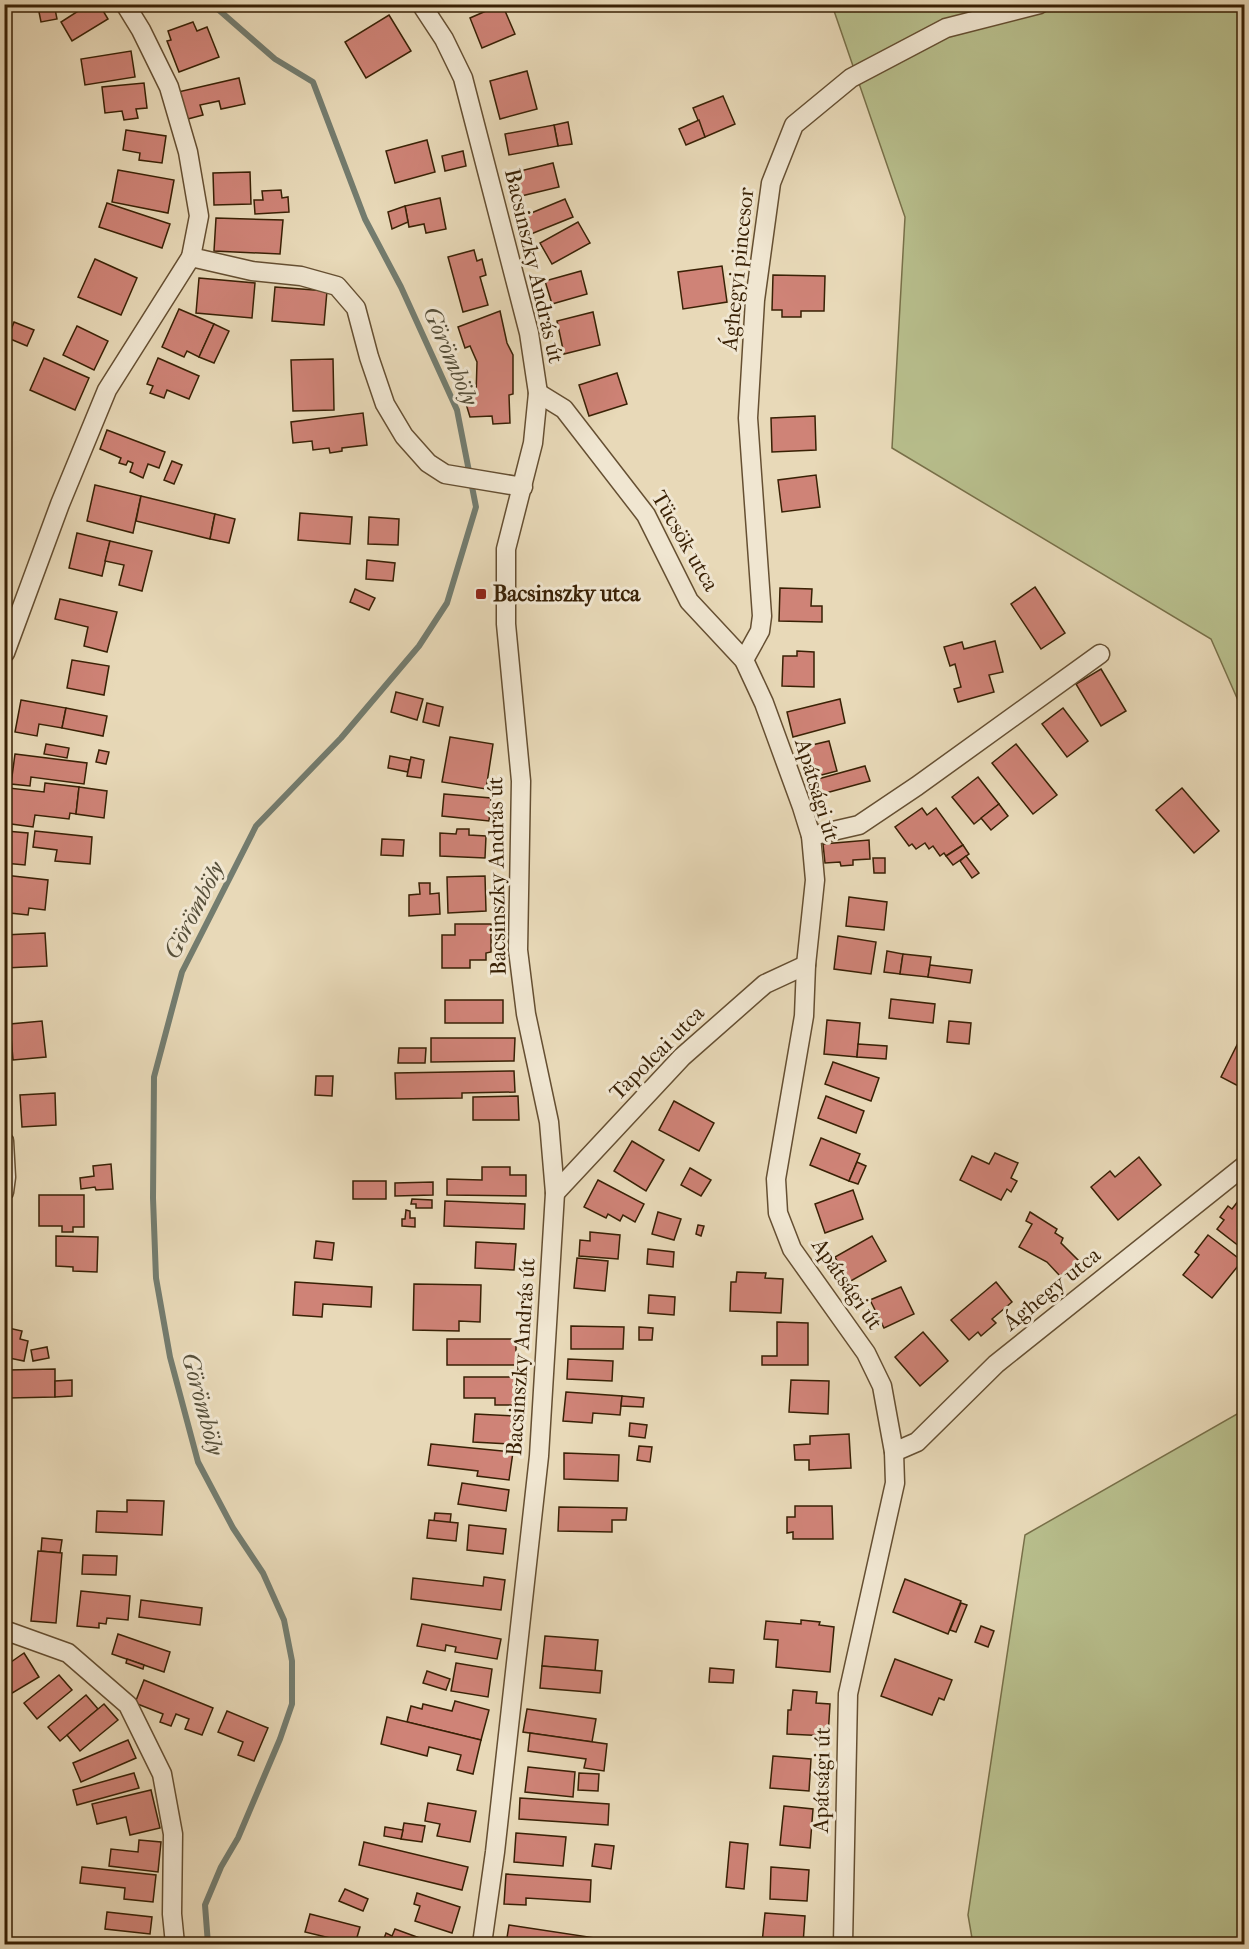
<svg xmlns="http://www.w3.org/2000/svg" width="1249" height="1949" viewBox="0 0 1249 1949" font-family="'IM FELL French Canon',serif">
<style>
.green{fill:#b8bf8d;stroke:#787049;stroke-width:1.5}
.lines{fill:none;stroke-linecap:round;stroke-linejoin:round}
.stream{stroke:#737c6f;stroke-width:6}
.building{fill:#cf8377;stroke:#392105;stroke-width:1.5}
.street-casing{stroke:#654f32;stroke-width:21}
.street{stroke:#f0e6d1;stroke-width:18}
.poi-dot{fill:#8f2418;stroke:#f0e6d1;stroke-width:2}
.labels{text-anchor:middle;dominant-baseline:central;stroke-width:6;stroke-linejoin:round;paint-order:stroke}
.street-label{font-size:22px;fill:#392105;stroke:#f0e6d1}
.poi-label{font-size:22px;font-weight:bold;fill:#392105;stroke:#f0e6d1;text-anchor:start}
.water-label{font-size:24px;font-style:italic;fill:#564f3a;stroke:#f0e6d1}
</style>
<rect width="100%" height="100%" fill="#e8d9b8"/>
<filter id="stains"><feTurbulence type="fractalNoise" baseFrequency=".00333" numOctaves="4"/><feColorMatrix values="0 0 0 0 .2 0 0 0 0 .09 0 0 0 0 .02 0 0 0 .5 -.17"/></filter>
<radialGradient id="worn" r=".72"><stop offset=".6" stop-color="#630" stop-opacity="0"/><stop offset="1" stop-color="#630" stop-opacity=".3"/></radialGradient>
<g class="green">
<polygon points="832,5 1244,5 1244,714 1211,639 892,448 905,217"/>
<polygon points="1244,1410 1244,1944 973,1944 968,1915 1025,1535"/>
</g>
<g class="lines">
<polyline class="stream" points="208,1944 205,1905 221,1867 238,1838 280,1739 292,1704 292,1661 284,1620 263,1573 233,1528 198,1462 170,1357 156,1278 153,1198 154,1077 182,972 256,826 341,738 419,646 447,603 476,507 457,410 401,287 365,219 313,82 275,59 212,4"/>
</g>
<g class="building">
<polygon points="54,4 57,19 41,22 38,7"/>
<polygon points="89,4 99,4 108,19 72,41 61,22"/>
<polygon points="502,4 515,34 482,48 470,18"/>
<polygon points="389,15 411,51 366,78 345,42"/>
<polygon points="193,22 197,31 207,27 219,57 179,72 167,41 171,40 168,31"/>
<polygon points="131,51 135,77 85,85 81,59"/>
<polygon points="527,71 537,109 500,119 490,81"/>
<polygon points="239,78 245,104 221,109 219,101 200,105 203,115 184,120 178,92"/>
<polygon points="144,83 147,108 136,109 138,118 124,120 122,111 105,113 102,87"/>
<polygon points="723,96 735,124 705,137 693,108"/>
<polygon points="699,120 705,137 686,145 679,129"/>
<polygon points="568,122 572,144 558,146 554,125"/>
<polygon points="554,125 558,146 509,155 505,134"/>
<polygon points="126,130 166,136 162,163 139,160 140,153 123,150"/>
<polygon points="427,140 435,172 395,183 386,151"/>
<polygon points="463,151 466,166 445,171 442,156"/>
<polygon points="553,163 559,187 517,197 512,173"/>
<polygon points="118,170 174,180 168,213 112,202"/>
<polygon points="250,172 251,204 214,205 213,173"/>
<polygon points="281,190 282,198 288,197 289,212 255,214 254,200 263,200 262,191"/>
<polygon points="440,198 446,229 426,233 424,224 409,227 405,206"/>
<polygon points="565,199 573,217 531,234 524,216"/>
<polygon points="107,203 170,224 162,248 99,227"/>
<polygon points="405,206 408,222 392,229 388,212"/>
<polygon points="216,218 283,220 280,254 214,251"/>
<polygon points="578,222 590,243 552,264 540,243"/>
<polygon points="474,250 477,261 482,259 486,275 480,277 488,305 463,312 448,257"/>
<polygon points="95,259 137,278 121,315 78,297"/>
<polygon points="722,266 727,302 683,309 678,272"/>
<polygon points="581,271 587,294 552,304 545,281"/>
<polygon points="773,275 825,276 824,311 801,311 801,317 782,317 782,310 772,310"/>
<polygon points="199,278 255,283 252,318 196,313"/>
<polygon points="275,287 327,291 324,325 272,321"/>
<polygon points="179,309 214,324 199,357 187,351 184,357 162,347"/>
<polygon points="500,311 507,343 513,355 513,394 509,395 510,423 493,424 492,416 470,417 463,394 476,396 477,362 470,346 465,348 458,327"/>
<polygon points="593,312 600,345 564,354 557,321"/>
<polygon points="14,322 34,330 27,346 8,338"/>
<polygon points="214,324 229,331 214,363 199,357"/>
<polygon points="77,326 108,341 94,370 63,355"/>
<polygon points="44,358 89,378 75,410 30,390"/>
<polygon points="158,358 199,376 189,399 167,390 164,398 150,393 153,386 147,384"/>
<polygon points="333,359 334,410 293,411 291,360"/>
<polygon points="617,373 627,404 589,416 579,385"/>
<polygon points="363,413 367,445 342,448 342,451 330,453 329,448 313,450 312,441 293,443 291,422"/>
<polygon points="815,416 816,450 772,452 771,418"/>
<polygon points="107,430 165,452 159,468 148,464 143,478 130,472 133,463 128,461 126,465 119,463 121,458 100,449"/>
<polygon points="172,461 182,465 174,484 164,480"/>
<polygon points="816,475 820,507 782,512 778,480"/>
<polygon points="95,485 141,496 133,533 87,521"/>
<polygon points="141,496 215,514 210,539 136,521"/>
<polygon points="300,513 352,517 350,544 298,540"/>
<polygon points="215,514 235,519 229,543 210,539"/>
<polygon points="369,517 399,519 398,545 368,544"/>
<polygon points="77,533 110,541 102,576 69,568"/>
<polygon points="110,541 152,551 142,591 119,585 124,565 105,561"/>
<polygon points="367,560 395,563 393,581 366,579"/>
<polygon points="1035,587 1065,633 1041,649 1011,604"/>
<polygon points="780,588 812,589 811,606 822,606 822,622 779,621"/>
<polygon points="355,589 375,598 369,610 350,602"/>
<polygon points="60,599 117,612 107,652 84,646 88,627 55,619"/>
<polygon points="995,641 1003,672 989,675 994,692 958,702 954,689 961,687 955,664 950,666 944,647 962,642 964,649"/>
<polygon points="797,651 814,652 814,687 782,686 783,656 797,656"/>
<polygon points="72,660 109,666 104,695 67,688"/>
<polygon points="1101,669 1126,711 1101,726 1076,684"/>
<polygon points="396,692 423,699 417,720 391,712"/>
<polygon points="840,699 845,723 793,737 787,712"/>
<polygon points="21,700 66,708 62,728 39,724 37,736 15,732"/>
<polygon points="427,703 443,707 439,726 423,722"/>
<polygon points="66,708 107,716 103,736 62,728"/>
<polygon points="1063,708 1088,741 1067,757 1042,724"/>
<polygon points="450,737 493,744 486,789 442,782"/>
<polygon points="829,741 837,771 806,779 799,748"/>
<polygon points="46,744 69,748 67,758 44,754"/>
<polygon points="1016,744 1057,795 1033,814 992,763"/>
<polygon points="99,750 109,752 106,764 96,762"/>
<polygon points="15,754 87,763 84,784 31,777 30,786 11,784"/>
<polygon points="390,756 410,760 408,772 388,768"/>
<polygon points="411,757 424,760 421,778 407,776"/>
<polygon points="865,766 870,781 811,797 807,782"/>
<polygon points="978,777 999,804 974,824 952,797"/>
<polygon points="45,783 79,787 76,814 70,813 69,819 35,815 33,827 4,823 9,788 44,792"/>
<polygon points="79,787 107,791 104,818 76,814"/>
<polygon points="1182,788 1219,831 1194,853 1156,810"/>
<polygon points="444,794 491,798 489,821 442,816"/>
<polygon points="999,804 1008,816 991,830 981,818"/>
<polygon points="922,808 927,815 936,808 963,845 946,856 944,853 940,856 933,846 929,849 925,843 916,849 912,844 909,846 895,827"/>
<polygon points="457,829 469,829 469,835 486,836 485,858 440,856 440,833 456,834"/>
<polygon points="6,831 28,833 25,865 4,863"/>
<polygon points="35,831 92,837 90,864 55,861 57,850 33,847"/>
<polygon points="382,839 404,840 403,856 381,855"/>
<polygon points="869,840 870,859 853,860 853,865 841,866 840,862 825,863 823,844"/>
<polygon points="963,845 969,854 953,865 946,856"/>
<polygon points="966,856 979,873 972,878 960,861"/>
<polygon points="873,858 885,858 885,873 874,873"/>
<polygon points="4,875 48,880 45,910 29,908 28,915 10,913 11,904 4,903"/>
<polygon points="485,876 486,911 448,913 447,877"/>
<polygon points="419,883 430,883 430,894 439,893 440,914 409,916 409,895 420,894"/>
<polygon points="849,897 887,902 884,930 846,926"/>
<polygon points="455,924 491,924 491,952 486,953 486,960 470,960 470,968 442,968 442,935 455,935"/>
<polygon points="45,933 47,966 5,968 4,935"/>
<polygon points="838,936 876,942 871,974 834,969"/>
<polygon points="887,951 903,954 900,974 884,972"/>
<polygon points="903,954 931,957 928,977 900,974"/>
<polygon points="930,965 972,970 970,983 928,977"/>
<polygon points="891,999 935,1004 933,1023 889,1018"/>
<rect x="445" y="1000" width="58" height="23"/>
<polygon points="827,1020 860,1023 857,1057 824,1054"/>
<polygon points="42,1021 46,1057 13,1060 10,1024"/>
<polygon points="949,1021 971,1023 969,1044 947,1042"/>
<polygon points="431,1038 515,1038 514,1061 431,1062"/>
<polygon points="1240,1039 1244,1041 1244,1089 1221,1077"/>
<polygon points="858,1044 887,1046 886,1059 857,1057"/>
<polygon points="399,1048 426,1048 425,1063 398,1063"/>
<polygon points="833,1062 879,1078 871,1101 825,1084"/>
<polygon points="514,1071 515,1092 462,1093 462,1098 396,1099 395,1073"/>
<polygon points="316,1076 333,1076 332,1096 315,1095"/>
<polygon points="55,1093 56,1125 22,1127 20,1095"/>
<polygon points="518,1096 519,1120 473,1120 473,1097"/>
<polygon points="826,1096 864,1111 856,1133 818,1118"/>
<polygon points="674,1101 714,1123 699,1151 659,1130"/>
<polygon points="821,1138 860,1154 849,1181 810,1165"/>
<polygon points="632,1141 664,1160 646,1191 614,1171"/>
<polygon points="995,1153 1018,1163 1011,1178 1017,1181 1011,1192 1007,1189 1001,1200 960,1180 972,1156 989,1164"/>
<polygon points="1139,1157 1161,1185 1118,1220 1091,1187 1110,1171 1115,1177"/>
<polygon points="857,1162 866,1166 858,1184 849,1181"/>
<polygon points="111,1164 113,1189 96,1190 95,1187 81,1189 80,1178 94,1176 93,1166"/>
<polygon points="482,1167 510,1167 510,1175 526,1175 526,1196 447,1195 447,1179 482,1180"/>
<polygon points="690,1168 711,1180 701,1196 681,1185"/>
<polygon points="598,1180 644,1204 635,1222 623,1215 620,1221 608,1214 606,1218 584,1207"/>
<rect x="353" y="1181" width="33" height="18"/>
<polygon points="433,1182 433,1195 395,1196 395,1183"/>
<polygon points="853,1190 863,1219 825,1233 815,1204"/>
<polygon points="39,1195 84,1195 84,1227 73,1227 73,1232 62,1232 62,1226 39,1226"/>
<polygon points="412,1199 432,1200 432,1208 416,1208 416,1204 411,1204"/>
<polygon points="1239,1200 1244,1205 1244,1250 1217,1229 1224,1220 1220,1217 1228,1206 1232,1209"/>
<polygon points="445,1201 525,1204 524,1229 444,1226"/>
<polygon points="406,1210 410,1211 410,1218 415,1218 415,1227 402,1226 402,1219 405,1219"/>
<polygon points="658,1212 681,1219 674,1240 652,1234"/>
<polygon points="1030,1212 1057,1229 1055,1233 1063,1238 1061,1243 1079,1261 1060,1276 1047,1262 1019,1247 1032,1224 1026,1221"/>
<polygon points="698,1225 704,1226 701,1236 696,1234"/>
<polygon points="590,1232 620,1235 618,1259 579,1256 580,1240 590,1241"/>
<polygon points="1208,1235 1242,1261 1212,1298 1183,1275 1199,1255 1195,1252"/>
<polygon points="56,1236 98,1237 97,1272 73,1271 73,1267 56,1266"/>
<polygon points="872,1236 886,1261 849,1282 835,1257"/>
<polygon points="316,1241 334,1243 332,1260 314,1258"/>
<polygon points="476,1242 516,1244 514,1270 475,1268"/>
<polygon points="648,1249 674,1252 673,1267 647,1264"/>
<polygon points="577,1258 608,1261 605,1291 574,1288"/>
<polygon points="737,1272 766,1273 765,1278 783,1279 781,1313 730,1311 731,1282 736,1282"/>
<polygon points="295,1282 372,1287 371,1307 323,1304 322,1317 293,1315"/>
<polygon points="996,1282 1012,1302 992,1319 996,1323 981,1336 978,1332 969,1340 951,1320"/>
<polygon points="414,1284 481,1285 480,1322 459,1321 459,1331 413,1330"/>
<polygon points="901,1287 914,1314 884,1328 870,1300"/>
<polygon points="649,1295 675,1297 674,1315 648,1313"/>
<polygon points="777,1322 808,1323 808,1365 762,1365 762,1356 777,1356"/>
<polygon points="571,1326 624,1327 623,1349 571,1349"/>
<polygon points="4,1327 22,1331 20,1339 28,1341 24,1361 4,1357"/>
<polygon points="639,1327 653,1328 652,1340 639,1340"/>
<polygon points="923,1332 948,1361 920,1386 895,1357"/>
<rect x="447" y="1339" width="69" height="26"/>
<polygon points="47,1347 49,1358 33,1361 31,1350"/>
<polygon points="568,1359 613,1361 612,1381 567,1379"/>
<polygon points="55,1369 55,1397 8,1398 8,1370"/>
<polygon points="464,1377 514,1377 514,1405 495,1405 495,1398 464,1398"/>
<polygon points="72,1380 72,1396 55,1397 55,1381"/>
<polygon points="791,1380 829,1381 828,1414 789,1412"/>
<polygon points="566,1392 622,1396 620,1415 593,1413 592,1423 563,1421"/>
<polygon points="622,1396 644,1398 643,1407 621,1406"/>
<polygon points="475,1414 514,1416 512,1444 473,1442"/>
<polygon points="630,1423 647,1425 645,1438 629,1436"/>
<polygon points="849,1434 851,1468 809,1470 809,1460 795,1460 794,1445 810,1444 810,1436"/>
<polygon points="431,1444 513,1452 509,1480 477,1476 478,1471 428,1465"/>
<polygon points="639,1446 652,1447 650,1462 637,1460"/>
<polygon points="564,1453 619,1455 618,1481 564,1479"/>
<polygon points="462,1483 509,1490 506,1511 458,1504"/>
<polygon points="127,1500 164,1501 162,1535 96,1532 97,1511 127,1512"/>
<polygon points="795,1506 832,1506 833,1539 793,1539 793,1532 787,1533 787,1517 795,1517"/>
<polygon points="559,1507 627,1508 626,1520 612,1520 612,1532 558,1531"/>
<polygon points="435,1513 451,1514 450,1523 434,1521"/>
<polygon points="429,1520 458,1523 456,1541 427,1538"/>
<polygon points="469,1525 506,1529 503,1554 467,1550"/>
<polygon points="42,1538 62,1540 60,1553 41,1551"/>
<polygon points="38,1551 62,1553 56,1623 31,1621"/>
<polygon points="83,1555 117,1556 116,1575 82,1574"/>
<polygon points="484,1577 505,1580 501,1610 411,1599 413,1578 483,1586"/>
<polygon points="905,1579 961,1601 948,1634 893,1612"/>
<polygon points="81,1591 130,1596 128,1620 107,1618 106,1624 99,1623 99,1628 77,1626"/>
<polygon points="141,1600 202,1608 200,1625 139,1617"/>
<polygon points="961,1603 967,1605 956,1632 950,1630"/>
<polygon points="801,1620 820,1622 819,1625 834,1627 830,1672 776,1667 778,1640 764,1639 766,1621 801,1624"/>
<polygon points="422,1624 501,1639 497,1659 455,1652 456,1647 446,1645 445,1651 417,1646"/>
<polygon points="981,1626 994,1631 988,1647 975,1642"/>
<polygon points="118,1634 170,1652 164,1672 112,1654"/>
<polygon points="545,1636 598,1640 595,1671 542,1666"/>
<polygon points="24,1653 39,1677 4,1698 4,1658 7,1656 11,1662"/>
<polygon points="127,1659 144,1665 143,1669 126,1663"/>
<polygon points="895,1659 952,1680 944,1700 939,1698 932,1715 881,1696"/>
<polygon points="456,1663 492,1669 488,1697 451,1691"/>
<polygon points="542,1666 602,1671 600,1693 540,1688"/>
<polygon points="710,1668 734,1670 733,1683 709,1682"/>
<polygon points="427,1671 450,1679 446,1690 423,1683"/>
<polygon points="59,1675 72,1690 37,1719 24,1703"/>
<polygon points="144,1680 213,1708 202,1735 185,1729 189,1719 176,1714 171,1726 160,1722 163,1714 135,1703"/>
<polygon points="793,1690 817,1692 816,1703 830,1704 828,1736 787,1734 788,1710 791,1710"/>
<polygon points="86,1695 98,1709 60,1741 48,1727"/>
<polygon points="455,1701 489,1710 481,1740 407,1722 411,1706 422,1709 423,1704 452,1711"/>
<polygon points="104,1704 118,1720 80,1751 67,1735"/>
<polygon points="527,1709 596,1719 592,1742 523,1732"/>
<polygon points="227,1711 268,1728 254,1761 238,1755 243,1742 218,1732"/>
<polygon points="387,1717 481,1740 473,1774 457,1770 461,1755 429,1747 427,1756 381,1744"/>
<polygon points="530,1733 607,1744 604,1771 584,1768 586,1759 528,1751"/>
<polygon points="128,1740 136,1758 81,1782 73,1763"/>
<polygon points="773,1756 811,1759 809,1791 770,1788"/>
<polygon points="528,1767 575,1772 573,1797 525,1792"/>
<polygon points="134,1773 139,1788 77,1805 73,1790"/>
<polygon points="579,1773 599,1774 598,1791 578,1790"/>
<polygon points="151,1790 160,1828 130,1835 126,1817 97,1824 92,1804"/>
<polygon points="520,1798 609,1804 608,1825 519,1819"/>
<polygon points="428,1803 476,1811 470,1842 437,1836 440,1824 425,1821"/>
<polygon points="784,1806 813,1809 810,1848 780,1845"/>
<polygon points="404,1823 425,1826 422,1842 401,1839"/>
<polygon points="385,1827 403,1830 401,1839 384,1836"/>
<polygon points="516,1833 566,1837 563,1866 514,1862"/>
<polygon points="139,1840 161,1842 158,1872 109,1866 111,1849 138,1852"/>
<polygon points="364,1842 468,1867 462,1890 359,1865"/>
<polygon points="730,1842 748,1844 744,1889 726,1887"/>
<polygon points="595,1844 614,1846 611,1869 592,1866"/>
<polygon points="82,1867 156,1875 153,1902 124,1899 125,1888 80,1883"/>
<polygon points="771,1867 809,1870 807,1901 770,1899"/>
<polygon points="506,1874 591,1880 590,1902 526,1898 526,1905 504,1904"/>
<polygon points="345,1889 368,1899 363,1911 339,1901"/>
<polygon points="417,1893 460,1907 452,1933 415,1921 420,1906 414,1904"/>
<polygon points="107,1912 152,1917 150,1934 105,1929"/>
<polygon points="765,1913 805,1916 803,1944 762,1943"/>
<polygon points="310,1914 360,1927 355,1944 305,1932"/>
<polygon points="509,1925 602,1939 601,1944 506,1944"/>
<polygon points="395,1929 436,1944 382,1944 386,1933 392,1936"/>
<polygon points="124,1939 151,1941 150,1944 123,1944"/>
</g>
<g class="lines">
<g class="street-casing">
<g id="street">
<polyline points="125,4 141,30 169,87 188,152 199,216 191,257 252,271 301,276 337,286 356,308 369,357 385,404 404,436 428,463 445,474 523,487"/>
<polyline points="421,4 444,39 463,78 529,333 538,393 533,443 506,549 506,624 521,781 518,950 526,1014 549,1122 555,1193 539,1456 495,1852 482,1944"/>
<polyline points="538,393 564,409 646,515 689,601 744,660 764,703 802,807 811,836 815,880 806,965 804,1016 776,1179 778,1213 792,1249 866,1353 882,1386 894,1452 895,1483 848,1694 843,1944"/>
<polyline points="5,653 60,504 107,390 191,257"/>
<polyline points="744,660 760,631 762,616 748,418 755,300 771,183 794,125 851,78 946,28 1040,4"/>
<polyline points="811,836 859,825 917,786 1100,654"/>
<polyline points="4,1141 6,1177 4,1192"/>
<polyline points="555,1193 682,1057 765,984 806,965"/>
<polyline points="894,1452 917,1442 996,1364 1244,1166"/>
<polyline points="4,1630 68,1653 128,1705 162,1774 173,1834 172,1914 175,1944"/>
</g>
</g>
<use href="#street" class="street"/>
</g>
<rect class="poi-dot" x="475" y="588" width="12" height="12" rx="3"/>
<g class="labels">
<g class="street-label">
<text transform="translate(534 266) rotate(77)">Bacsinszky András út</text>
<text transform="translate(738 269) rotate(-84)">Ághegyi pincesor</text>
<text transform="translate(685 541) rotate(60)">Tücsök utca</text>
<text transform="translate(817 790) rotate(73)">Apátsági út</text>
<text transform="translate(497 876) rotate(-91)">Bacsinszky András út</text>
<text transform="translate(657 1053) rotate(-45)">Tapolcai utca</text>
<text transform="translate(847 1284) rotate(55)">Apátsági út</text>
<text transform="translate(1052 1289) rotate(-39)">Ághegy utca</text>
<text transform="translate(521 1357) rotate(-86)">Bacsinszky András út</text>
<text transform="translate(822 1780) rotate(-89)">Apátsági út</text>
</g>
<g class="poi-label">
<text x="493" y="594">Bacsinszky utca</text>
</g>
<g class="water-label">
<text transform="translate(451 356) rotate(67)">Görömböly</text>
<text transform="translate(194 910) rotate(-63)">Görömböly</text>
<text transform="translate(203 1404) rotate(75)">Görömböly</text>
</g>
</g>
<rect width="1249" height="1949" fill="none" stroke="#e8d9b8" stroke-width="24"/>
<rect x="6" y="6" width="1237" height="1937" fill="none" stroke="#392105" stroke-width="3"/>
<rect x="12" y="12" width="1225" height="1925" fill="none" stroke="#392105" stroke-width="1.5"/>
<rect width="100%" height="100%" filter="url(#stains)"/>
<rect width="100%" height="100%" fill="url(#worn)"/>
</svg>
